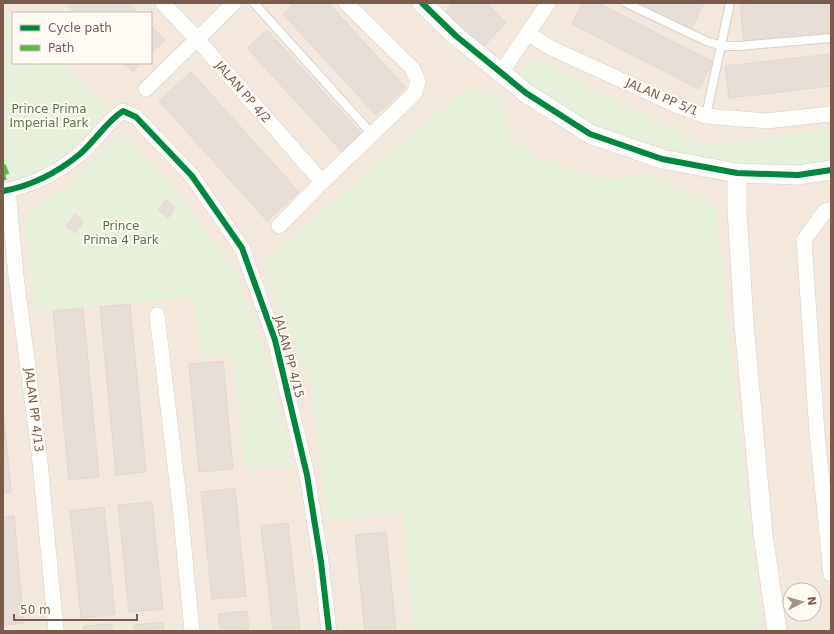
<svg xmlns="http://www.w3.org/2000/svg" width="834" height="634" viewBox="0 0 834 634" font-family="'DejaVu Sans',sans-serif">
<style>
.residential{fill:#f2e8de;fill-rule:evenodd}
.green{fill:#e7f0db}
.building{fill:#e6ded7;stroke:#e2d8d2}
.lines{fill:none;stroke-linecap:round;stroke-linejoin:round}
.service-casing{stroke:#d7d1cb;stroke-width:10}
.minor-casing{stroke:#d7d1cb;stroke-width:16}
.tertiary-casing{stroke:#d7d1cb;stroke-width:20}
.service{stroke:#fefefd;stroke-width:8}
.minor{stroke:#fefefd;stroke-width:15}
.tertiary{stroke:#fefefd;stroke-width:19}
.quiet{stroke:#58b947;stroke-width:5;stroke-dasharray:10 5;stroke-linecap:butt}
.cycleway-casing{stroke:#fffaf3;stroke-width:8}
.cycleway{stroke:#00873e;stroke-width:6}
.labels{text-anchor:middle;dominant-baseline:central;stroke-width:4;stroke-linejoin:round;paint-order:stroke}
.street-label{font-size:12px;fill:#7a5c4d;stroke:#fffaf3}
.park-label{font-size:12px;fill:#537a41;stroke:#fffaf3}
</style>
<rect width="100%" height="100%" fill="#f9f5f0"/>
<path class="residential" d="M3 3H831V631H3ZM13 13H151V63H13ZM790 590H814V614H790Z"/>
<g class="green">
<polygon points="3,12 13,21 13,63 59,63 112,112 79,150 45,175 3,185"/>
<polygon points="533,57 704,145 831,129 831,162 793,167 734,163 664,153 587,126 516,77"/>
<polygon points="471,85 499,95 509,137 541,159 608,180 645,173 715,204 761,631 413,631 403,512 328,521 311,384 262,262"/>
<polygon points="120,133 171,184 237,275 269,363 292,465 245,470 232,353 201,357 194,297 35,311 24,221 30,211 70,185"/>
</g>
<g class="building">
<polygon points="65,3 129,3 138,13 75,13"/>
<polygon points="294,3 328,3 406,88 376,115 283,14"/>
<polygon points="453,3 487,3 506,23 481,49 445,12"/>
<polygon points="582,3 598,3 713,62 699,89 572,24"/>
<polygon points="638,3 704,3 690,31"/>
<polygon points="761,3 831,3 831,33 744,42 740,5"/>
<polygon points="151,26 165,40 151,53"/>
<polygon points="267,30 362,134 342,152 247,48"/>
<polygon points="831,54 831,86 729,98 725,66"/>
<polygon points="125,63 141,63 133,72"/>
<polygon points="191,72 299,192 267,221 159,101"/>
<polygon points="166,200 175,207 168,218 158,210"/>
<polygon points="75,214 83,222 75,233 66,226"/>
<polygon points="130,304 146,472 116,475 100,307"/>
<polygon points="83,308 99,477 69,480 53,311"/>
<polygon points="223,361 233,469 199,472 189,364"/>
<polygon points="3,407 11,492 3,493"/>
<polygon points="235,488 246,596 212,599 201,492"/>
<polygon points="152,502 163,609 129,612 118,505"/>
<polygon points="104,507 115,614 81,618 70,511"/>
<polygon points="14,516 24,623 3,625 3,517"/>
<polygon points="288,523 300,631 273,631 261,526"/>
<polygon points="386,532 396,631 365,631 355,535"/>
<polygon points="247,611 249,631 220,631 218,614"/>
<polygon points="163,622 164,631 135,631 134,625"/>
<polygon points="112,624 112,631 84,631 83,626"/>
</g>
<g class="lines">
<g class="service-casing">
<g id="service">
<polyline points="254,3 372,134"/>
<polyline points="626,3 706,41 722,46 739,46 831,38"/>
<polyline points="706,116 730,3"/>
</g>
</g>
<g class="minor-casing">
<g id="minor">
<polyline points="163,3 197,39 322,182"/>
<polyline points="527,33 551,48 676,105 706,116 766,121 831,114"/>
<polyline points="501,73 548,3"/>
<polyline points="146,89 234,3"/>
<polyline points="8,190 16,276 39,452 56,631"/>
<path d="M3 191C31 186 58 172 80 154 96 140 106 122 123 111L136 117 192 176 242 248 275 340 307 475 321 562 329 631"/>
<polyline points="831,210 825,211 804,240 817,433 831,574"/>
<polyline points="279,226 322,182 415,93 418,81 412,68 346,3"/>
<polyline points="157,315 180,507 192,631"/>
</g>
</g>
<g class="tertiary-casing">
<g id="tertiary">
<polyline points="422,3 456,36 526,93 590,134 662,159 737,173 798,175 831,170"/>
<polyline points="737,173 737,209 744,324 763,534 777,631"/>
</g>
</g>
<use href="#service" class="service"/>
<use href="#minor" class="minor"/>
<use href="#tertiary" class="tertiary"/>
<polyline class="quiet" points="3,165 8,177 3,178"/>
<g class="cycleway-casing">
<g id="cycleway">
<polyline points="422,3 456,36 526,93 590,134 662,159 737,173 798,175 831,170"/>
<path d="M3 191C31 186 58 172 80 154 96 140 106 122 123 111L136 117 192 176 242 248 275 340 307 475 321 562 329 631"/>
</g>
</g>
<use href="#cycleway" class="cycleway"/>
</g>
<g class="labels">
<g class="street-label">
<text transform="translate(243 92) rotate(49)">JALAN PP 4/2</text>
<text transform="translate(662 97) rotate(23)">JALAN PP 5/1</text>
<text transform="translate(289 357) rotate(75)">JALAN PP 4/15</text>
<text transform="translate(34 410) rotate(83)">JALAN PP 4/13</text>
</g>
<g class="park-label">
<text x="49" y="109">Prince Prima<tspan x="49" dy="14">Imperial Park</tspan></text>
<text x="121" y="226">Prince<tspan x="121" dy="14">Prima 4 Park</tspan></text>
</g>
</g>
<rect width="834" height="634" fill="none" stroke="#7a5c4d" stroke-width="8"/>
<rect x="12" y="12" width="140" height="52" fill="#fffaf3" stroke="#cabbb1"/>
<rect x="20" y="25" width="20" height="6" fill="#00873e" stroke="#cabbb1"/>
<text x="48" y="32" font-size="12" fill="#7a5c4d">Cycle path</text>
<rect x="20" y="45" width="20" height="6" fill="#58b947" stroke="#cabbb1"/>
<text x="48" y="52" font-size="12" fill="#7a5c4d">Path</text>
<g transform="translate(802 602) rotate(84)"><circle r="19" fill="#fffaf3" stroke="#cabbb1"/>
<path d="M0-3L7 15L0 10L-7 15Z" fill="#a69286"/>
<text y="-6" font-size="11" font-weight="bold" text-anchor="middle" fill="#7a5c4d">N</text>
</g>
<path d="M14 614v6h123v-6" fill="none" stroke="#7a5c4d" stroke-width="2"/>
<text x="20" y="614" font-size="12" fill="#7a5c4d" stroke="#fffaf3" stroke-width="3" paint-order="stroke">50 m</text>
</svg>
